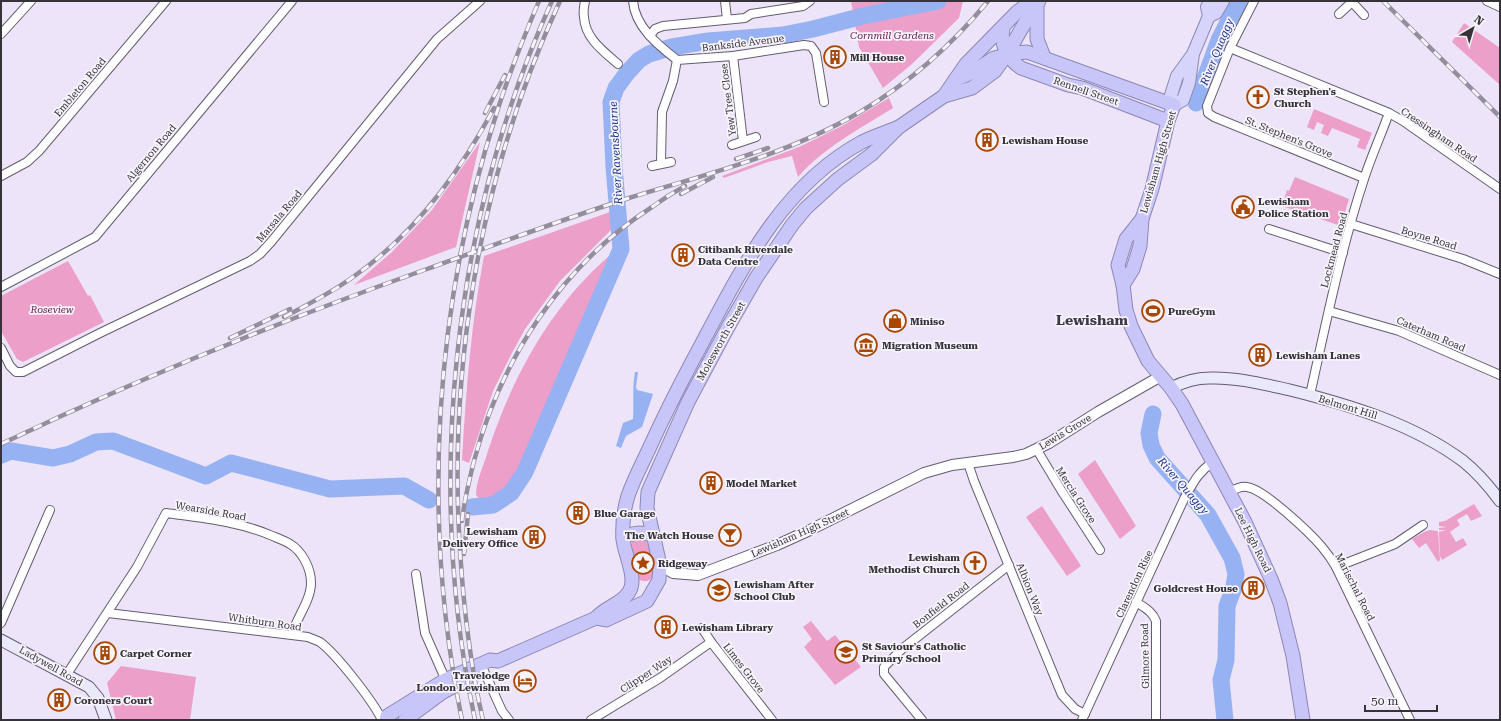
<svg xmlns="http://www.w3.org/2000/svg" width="1501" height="721" viewBox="0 0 1501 721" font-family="'Roboto Serif',serif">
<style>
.green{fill:#ec9fc8}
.water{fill:#97b2f2}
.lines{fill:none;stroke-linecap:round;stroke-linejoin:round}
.river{stroke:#97b2f2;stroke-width:17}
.minor-casing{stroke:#645c6e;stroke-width:10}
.tertiary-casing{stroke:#645c6e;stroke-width:12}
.secondary-casing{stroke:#645c6e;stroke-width:13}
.primary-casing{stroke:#8c88b4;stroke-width:14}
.trunk-casing{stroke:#8c88b4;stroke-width:15}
.minor{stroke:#fff;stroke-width:8}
.tertiary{stroke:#fff;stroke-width:10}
.secondary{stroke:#eae9fc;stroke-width:11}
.primary{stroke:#d6d4fa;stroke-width:12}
.trunk{stroke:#c8c6f8;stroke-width:13}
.rail-casing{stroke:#948e9c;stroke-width:4.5}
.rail{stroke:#f8f4fc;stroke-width:3;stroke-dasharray:9;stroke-linecap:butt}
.labels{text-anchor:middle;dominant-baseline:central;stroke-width:3.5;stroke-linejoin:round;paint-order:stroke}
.park-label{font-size:10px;font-style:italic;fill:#641748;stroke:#f8f4fc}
.street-label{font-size:10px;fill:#36323a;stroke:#f8f4fc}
.poi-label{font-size:10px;font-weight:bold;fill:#36323a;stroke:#f8f4fc;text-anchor:start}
.water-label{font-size:11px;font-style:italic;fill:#162f88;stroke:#f8f4fc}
.district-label{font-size:14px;font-weight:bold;fill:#403849;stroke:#f8f4fc}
</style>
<rect width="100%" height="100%" fill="#ede4f9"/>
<g class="green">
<polygon points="851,1 963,1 959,18 912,64 883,88 859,47"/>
<polygon points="1464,23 1500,48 1500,85 1452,42"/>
<path d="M889 98 893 108C861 128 823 148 798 177L792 156 768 162 724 178 722 176 799 147 842 126Z"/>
<polygon points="1314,109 1372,133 1365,150 1357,147 1360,139 1332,128 1328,136 1321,133 1324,125 1317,122 1314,130 1307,127"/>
<polygon points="480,142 456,247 354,285 392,252 432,210"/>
<polygon points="1295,177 1349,199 1341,226 1282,206 1287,190 1289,191"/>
<path d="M613 211 615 226 560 281 525 329 512 353 493 391 469 463 462 460C466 391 471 324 484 256Z"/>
<path d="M609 256 518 476 497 495 481 501 476 495C476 481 484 465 488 451 512 378 550 307 609 256Z"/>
<polygon points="68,261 88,296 90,295 104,322 23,362 17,359 1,331 1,296"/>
<polygon points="1095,460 1136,526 1120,539 1078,474"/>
<polygon points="1474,504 1482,516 1471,521 1467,514 1457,520 1460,525 1450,532 1456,542 1463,538 1467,545 1442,560 1440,556 1439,532 1446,530 1439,530 1439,528 1447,527 1439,526 1439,522 1445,521"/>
<polygon points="1042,506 1081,566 1067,576 1026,517"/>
<polygon points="1430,530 1438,531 1440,560 1438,562 1426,543 1419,548 1412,539 1424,532"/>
<path d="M644 539C651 545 662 583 644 581 641 581 638 579 637 576 632 568 632 555 629 546L634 540Z"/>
<polygon points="811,621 827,641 835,635 861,667 835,685 804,647 812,639 803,627"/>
<polygon points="121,666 196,677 190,720 116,720 107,683"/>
</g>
<path class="water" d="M635 372H638L636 387 637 390 653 394 642 427 626 436 621 448 616 446 623 423 633 419C634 403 632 388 635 372Z"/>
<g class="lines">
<g class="river">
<polyline points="1196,103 1219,40 1239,1"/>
<polyline points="1153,414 1149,433 1151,445 1157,458 1208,515 1232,558 1236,574 1234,587 1227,606 1226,660 1221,680 1225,720"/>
<polyline points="1,455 11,451 53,458 70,454 96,442 113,441 206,476 231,463 330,489 404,486 429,500"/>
<polyline points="472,507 493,505 511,493 525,472 621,249 614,167 611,102 616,88 627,73 639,60 649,54 672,47 708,41 783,35 813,29 863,16 938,1"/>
</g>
<g class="minor-casing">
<g id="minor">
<path d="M585 1C584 6 583 12 584 17 585 38 603 51 618 64"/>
<path d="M633 1C635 27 658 45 677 60"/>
<polyline points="725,1 727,19"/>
<polyline points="1254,1 1230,48 1207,106 1208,113 1214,117 1364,178"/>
<polyline points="1351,1 1364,15"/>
<polyline points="1487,1 1500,7"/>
<polyline points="1339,14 1352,2"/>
<polyline points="1,34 31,1"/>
<polyline points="650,36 655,29 663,26 745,18 751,14 803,6 810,1"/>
<polyline points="1230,48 1389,113 1403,121 1500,189"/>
<polyline points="733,56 743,141"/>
<polyline points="677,60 733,56 804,45 811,46 816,53 824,102"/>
<polyline points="732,145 756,137"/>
<polyline points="661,163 662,112 673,81 677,60"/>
<polyline points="652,166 671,162"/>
<polyline points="1,176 27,162 39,151 166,1"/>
<polyline points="1351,224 1463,259 1500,274"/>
<polyline points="1269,229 1343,253"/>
<polyline points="1,287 95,237 292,1"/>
<polyline points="1329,311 1399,331 1500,375"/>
<polyline points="1,348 10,366 16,372 23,372 100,333 250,261 260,254 271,242 437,39 480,1"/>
<path d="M1310 395C1326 323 1341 249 1364 179 1371 157 1381 135 1389 113"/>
<polyline points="1037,450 1061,490 1100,550"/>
<polyline points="968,463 974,481 1062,695 1075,709 1085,714"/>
<path d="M1230 492C1235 489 1241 486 1247 487 1264 489 1310 533 1322 547 1327 553 1332 560 1336 567L1410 720"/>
<polyline points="1336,567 1395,544 1423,525"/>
<polyline points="416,574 425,633 447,683"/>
<path d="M1136 602C1145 608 1152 611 1156 621V720"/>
<path d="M108 613 308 637C312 639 316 640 320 642 337 655 373 701 382 720"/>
<polyline points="1,623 50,510"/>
<polyline points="702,628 711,642 772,720"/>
<polyline points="484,671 502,711 509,720"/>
<path d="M67 674 137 567 166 513C202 518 237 521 270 535 277 538 284 540 290 544 302 551 311 568 311 583 311 600 297 617 292 634"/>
<polyline points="591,720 660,678 711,642"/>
<polyline points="922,720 884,674 884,667 902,649 1009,565"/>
<path d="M1082 720 1184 499C1193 483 1198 472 1213 462"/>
</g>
</g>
<g class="tertiary-casing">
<polyline id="tertiary" points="660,565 673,573 698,575 777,545 810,530 924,473 952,465 1013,457 1026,454 1049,443 1098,412 1161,376"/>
</g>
<g class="secondary-casing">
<g id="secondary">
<path d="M1171 388C1183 382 1195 378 1209 378 1236 377 1263 384 1290 390 1350 405 1413 424 1463 461 1478 473 1489 486 1500 501"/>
<polyline points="1,640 89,687 98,698 106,720"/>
</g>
</g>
<g class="primary-casing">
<g id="primary">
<polyline points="1209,16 1216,13 1223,1"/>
<polyline points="1193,54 1189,83 1183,100 1174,105 1171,95 1177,76 1193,54 1209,16 1207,7 1211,1"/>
</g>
</g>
<g class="trunk-casing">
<g id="trunk">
<polyline points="1037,6 1037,39 1044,57"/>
<path d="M1003 28C1000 44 1007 58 1021 68L1068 85 1082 88 1168 121"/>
<polyline points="955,80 973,72 994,58 1016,53 1027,52 1174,105 1168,121 1152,189 1142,219 1140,246 1133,269 1123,285"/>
<polyline points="944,96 972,88 995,71 1007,54 1026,21 1039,1"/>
<polyline points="1142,219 1126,239 1118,265 1123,285 1126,310 1131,326 1148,361 1171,388 1182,404 1245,522 1271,579 1280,603 1293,656 1303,720"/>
<path d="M623 538C633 532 641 532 652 535"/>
<polyline points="596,618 606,620 647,601 659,580 660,565 647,508 648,492 651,485 688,402 728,327 756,278 792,225 806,208 838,179 872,154 899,127 944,96 966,64 1017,12 1032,1"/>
<path d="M386 720 387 716 445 680 490 660 498 661 596 618C606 606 621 605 629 592 638 578 624 554 623 539 622 525 624 509 628 496 633 481 641 466 648 451 662 420 677 390 693 360 737 279 777 188 862 142 874 136 887 132 899 127"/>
<polyline points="405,720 443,692 466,680"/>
</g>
</g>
<use href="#minor" class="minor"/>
<use href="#tertiary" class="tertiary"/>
<use href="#secondary" class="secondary"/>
<use href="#primary" class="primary"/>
<use href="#trunk" class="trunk"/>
<g class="rail-casing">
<g id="rail">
<polyline points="1383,1 1500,117"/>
<polyline points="485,113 505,75"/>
<polyline points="736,159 768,148"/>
<polyline points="681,194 713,177"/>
<path d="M284 317C307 305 331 293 353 277 415 234 459 174 494 108"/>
<polyline points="230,338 290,309"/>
<path d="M1 444C140 378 283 320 427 269 494 245 561 220 629 198 707 174 789 154 860 112 909 83 952 45 988 1"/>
<path d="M462 521C464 501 469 481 474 461 501 359 562 265 652 207 663 199 674 192 685 186"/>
<polyline points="464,554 468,514"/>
<path d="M462 720C421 520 434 309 496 115 508 76 523 39 539 1"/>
<path d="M475 720C425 484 452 221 552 1"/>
<path d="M483 720C472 673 466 626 462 578 445 382 477 180 560 1"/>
</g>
</g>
<use href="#rail" class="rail"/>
</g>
<defs>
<g id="building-ring" transform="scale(1.15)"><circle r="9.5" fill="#f8f4fc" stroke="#a84701" stroke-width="1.5"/><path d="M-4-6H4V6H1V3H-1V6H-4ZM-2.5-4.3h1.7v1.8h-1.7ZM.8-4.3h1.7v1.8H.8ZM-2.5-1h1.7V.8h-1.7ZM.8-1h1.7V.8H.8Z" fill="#a84701"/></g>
<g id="church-ring" transform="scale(1.15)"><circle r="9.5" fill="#f8f4fc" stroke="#a84701" stroke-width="1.5"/><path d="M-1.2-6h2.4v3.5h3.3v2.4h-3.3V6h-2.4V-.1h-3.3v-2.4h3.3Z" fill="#a84701"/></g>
<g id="civic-ring" transform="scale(1.15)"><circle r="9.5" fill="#f8f4fc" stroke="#a84701" stroke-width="1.5"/><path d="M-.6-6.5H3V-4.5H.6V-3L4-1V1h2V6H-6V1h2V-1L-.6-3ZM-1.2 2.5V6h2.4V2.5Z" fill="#a84701"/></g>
<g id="stadium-ring" transform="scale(1.15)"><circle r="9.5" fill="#f8f4fc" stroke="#a84701" stroke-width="1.5"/><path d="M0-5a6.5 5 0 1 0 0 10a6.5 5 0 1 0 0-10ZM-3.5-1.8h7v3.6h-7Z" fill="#a84701"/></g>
<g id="shop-ring" transform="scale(1.15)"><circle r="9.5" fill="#f8f4fc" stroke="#a84701" stroke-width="1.5"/><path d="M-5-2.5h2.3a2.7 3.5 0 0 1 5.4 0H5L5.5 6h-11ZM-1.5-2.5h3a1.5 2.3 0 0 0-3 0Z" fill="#a84701"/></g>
<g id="museum-ring" transform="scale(1.15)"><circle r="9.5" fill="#f8f4fc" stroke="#a84701" stroke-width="1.5"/><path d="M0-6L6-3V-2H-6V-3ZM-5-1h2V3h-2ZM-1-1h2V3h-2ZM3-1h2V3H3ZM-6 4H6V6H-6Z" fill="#a84701"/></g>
<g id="bar-ring" transform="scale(1.15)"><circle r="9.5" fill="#f8f4fc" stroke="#a84701" stroke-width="1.5"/><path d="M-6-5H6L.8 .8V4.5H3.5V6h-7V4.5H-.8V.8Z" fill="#a84701"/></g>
<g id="sight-ring" transform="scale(1.15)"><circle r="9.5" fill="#f8f4fc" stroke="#a84701" stroke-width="1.5"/><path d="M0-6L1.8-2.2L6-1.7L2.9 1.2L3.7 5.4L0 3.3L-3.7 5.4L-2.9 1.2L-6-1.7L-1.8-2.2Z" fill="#a84701"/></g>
<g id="school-ring" transform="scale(1.15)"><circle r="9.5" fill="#f8f4fc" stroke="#a84701" stroke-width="1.5"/><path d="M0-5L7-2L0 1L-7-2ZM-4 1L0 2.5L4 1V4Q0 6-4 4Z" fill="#a84701"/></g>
<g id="hotel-ring" transform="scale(1.15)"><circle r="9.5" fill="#f8f4fc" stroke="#a84701" stroke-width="1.5"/><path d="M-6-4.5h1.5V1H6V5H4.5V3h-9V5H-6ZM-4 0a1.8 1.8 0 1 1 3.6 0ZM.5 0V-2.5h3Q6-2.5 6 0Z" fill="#a84701"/></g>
</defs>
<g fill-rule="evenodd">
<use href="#building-ring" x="835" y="57"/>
<use href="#church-ring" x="1258" y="97"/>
<use href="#building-ring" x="987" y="140"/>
<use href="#civic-ring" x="1243" y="207"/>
<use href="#building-ring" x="683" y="255"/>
<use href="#stadium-ring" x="1153" y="311"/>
<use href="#shop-ring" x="895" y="321"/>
<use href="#museum-ring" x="866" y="345"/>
<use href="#building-ring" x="1260" y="355"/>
<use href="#building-ring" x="711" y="483"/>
<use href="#building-ring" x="578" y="513"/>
<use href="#bar-ring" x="730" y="535"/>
<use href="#building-ring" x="534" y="537"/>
<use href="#sight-ring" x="643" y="563"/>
<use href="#church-ring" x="975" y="563"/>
<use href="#building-ring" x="1253" y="588"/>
<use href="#school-ring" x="719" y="590"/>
<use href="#building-ring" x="666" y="627"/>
<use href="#school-ring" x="846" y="652"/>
<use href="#building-ring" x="105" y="653"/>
<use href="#hotel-ring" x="525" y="681"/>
<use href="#building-ring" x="59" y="700"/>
</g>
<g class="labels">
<g class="park-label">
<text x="892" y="35">Cornmill Gardens</text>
<text x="52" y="309">Roseview</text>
</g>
<g class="street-label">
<text transform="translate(743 43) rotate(-7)">Bankside Avenue</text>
<text transform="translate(80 87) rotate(-50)">Embleton Road</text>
<text transform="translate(1086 91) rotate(19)">Rennell Street</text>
<text transform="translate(728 100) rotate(-97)">Yew Tree Close</text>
<text transform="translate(1439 135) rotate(34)">Cressingham Road</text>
<text transform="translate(1289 137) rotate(22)">St. Stephen's Grove</text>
<text transform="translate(151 153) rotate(-50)">Algernon Road</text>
<text transform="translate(1158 162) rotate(-74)">Lewisham High Street</text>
<text transform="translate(279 216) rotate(-50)">Marsala Road</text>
<text transform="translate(1429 238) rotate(17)">Boyne Road</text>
<text transform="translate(1334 250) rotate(-75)">Lockmead Road</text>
<text transform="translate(1431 334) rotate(23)">Caterham Road</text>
<text transform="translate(721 341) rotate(-61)">Molesworth Street</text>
<text transform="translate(1348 407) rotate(17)">Belmont Hill</text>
<text transform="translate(1065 432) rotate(-31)">Lewis Grove</text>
<text transform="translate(1076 495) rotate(57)">Mercia Grove</text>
<text transform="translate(211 511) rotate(10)">Wearside Road</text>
<text transform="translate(800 533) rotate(-24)">Lewisham High Street</text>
<text transform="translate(1253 540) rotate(64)">Lee High Road</text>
<text transform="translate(1134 584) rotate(-65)">Clarendon Rise</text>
<text transform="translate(1355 587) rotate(63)">Marischal Road</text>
<text transform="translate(1030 589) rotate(68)">Albion Way</text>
<text transform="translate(941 605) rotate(-38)">Bonfield Road</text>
<text transform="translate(265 622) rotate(8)">Whitburn Road</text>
<text transform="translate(1145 656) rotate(-91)">Gilmore Road</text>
<text transform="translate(51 666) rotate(29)">Ladywell Road</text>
<text transform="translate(744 668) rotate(52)">Limes Grove</text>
<text transform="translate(646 674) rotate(-33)">Clipper Way</text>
</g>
<g class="poi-label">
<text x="850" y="57">Mill House</text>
<text x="1274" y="91">St Stephen's<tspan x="1274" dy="12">Church</tspan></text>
<text x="1002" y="140">Lewisham House</text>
<text x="1258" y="201">Lewisham<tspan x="1258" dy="12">Police Station</tspan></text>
<text x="698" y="249">Citibank Riverdale<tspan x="698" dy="12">Data Centre</tspan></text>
<text x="1168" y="311">PureGym</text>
<text x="910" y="321">Miniso</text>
<text x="882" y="345">Migration Museum</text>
<text x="1276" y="355">Lewisham Lanes</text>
<text x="726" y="483">Model Market</text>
<text x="594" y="513">Blue Garage</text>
<text x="518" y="531" text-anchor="end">Lewisham<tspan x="518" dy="12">Delivery Office</tspan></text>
<text x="714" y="535" text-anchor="end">The Watch House</text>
<text x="960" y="557" text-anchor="end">Lewisham<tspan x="960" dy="12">Methodist Church</tspan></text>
<text x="658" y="563">Ridgeway</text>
<text x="734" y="584">Lewisham After<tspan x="734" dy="12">School Club</tspan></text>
<text x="1238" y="588" text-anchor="end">Goldcrest House</text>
<text x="682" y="627">Lewisham Library</text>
<text x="862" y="646">St Saviour's Catholic<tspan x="862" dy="12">Primary School</tspan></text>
<text x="120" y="653">Carpet Corner</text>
<text x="510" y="675" text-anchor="end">Travelodge<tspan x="510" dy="12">London Lewisham</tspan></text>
<text x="74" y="700">Coroners Court</text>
</g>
<g class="water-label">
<text transform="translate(1217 52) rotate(-68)">River Quaggy</text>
<text transform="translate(616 153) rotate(-93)">River Ravensbourne</text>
<text transform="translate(1183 486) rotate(49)">River Quaggy</text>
</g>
<g class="district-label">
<text x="1092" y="320">Lewisham</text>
</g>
</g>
<rect width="1501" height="721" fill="none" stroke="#36323a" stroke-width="4"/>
<g transform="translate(1473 28) rotate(38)" stroke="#f8f4fc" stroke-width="3" paint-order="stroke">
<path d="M0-3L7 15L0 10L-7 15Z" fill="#36323a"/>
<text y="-6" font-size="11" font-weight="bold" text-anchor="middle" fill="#36323a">N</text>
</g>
<path d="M1365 705v6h72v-6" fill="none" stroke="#36323a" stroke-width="2"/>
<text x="1371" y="705" font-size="12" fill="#36323a" stroke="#f8f4fc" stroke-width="3" paint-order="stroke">50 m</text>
</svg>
